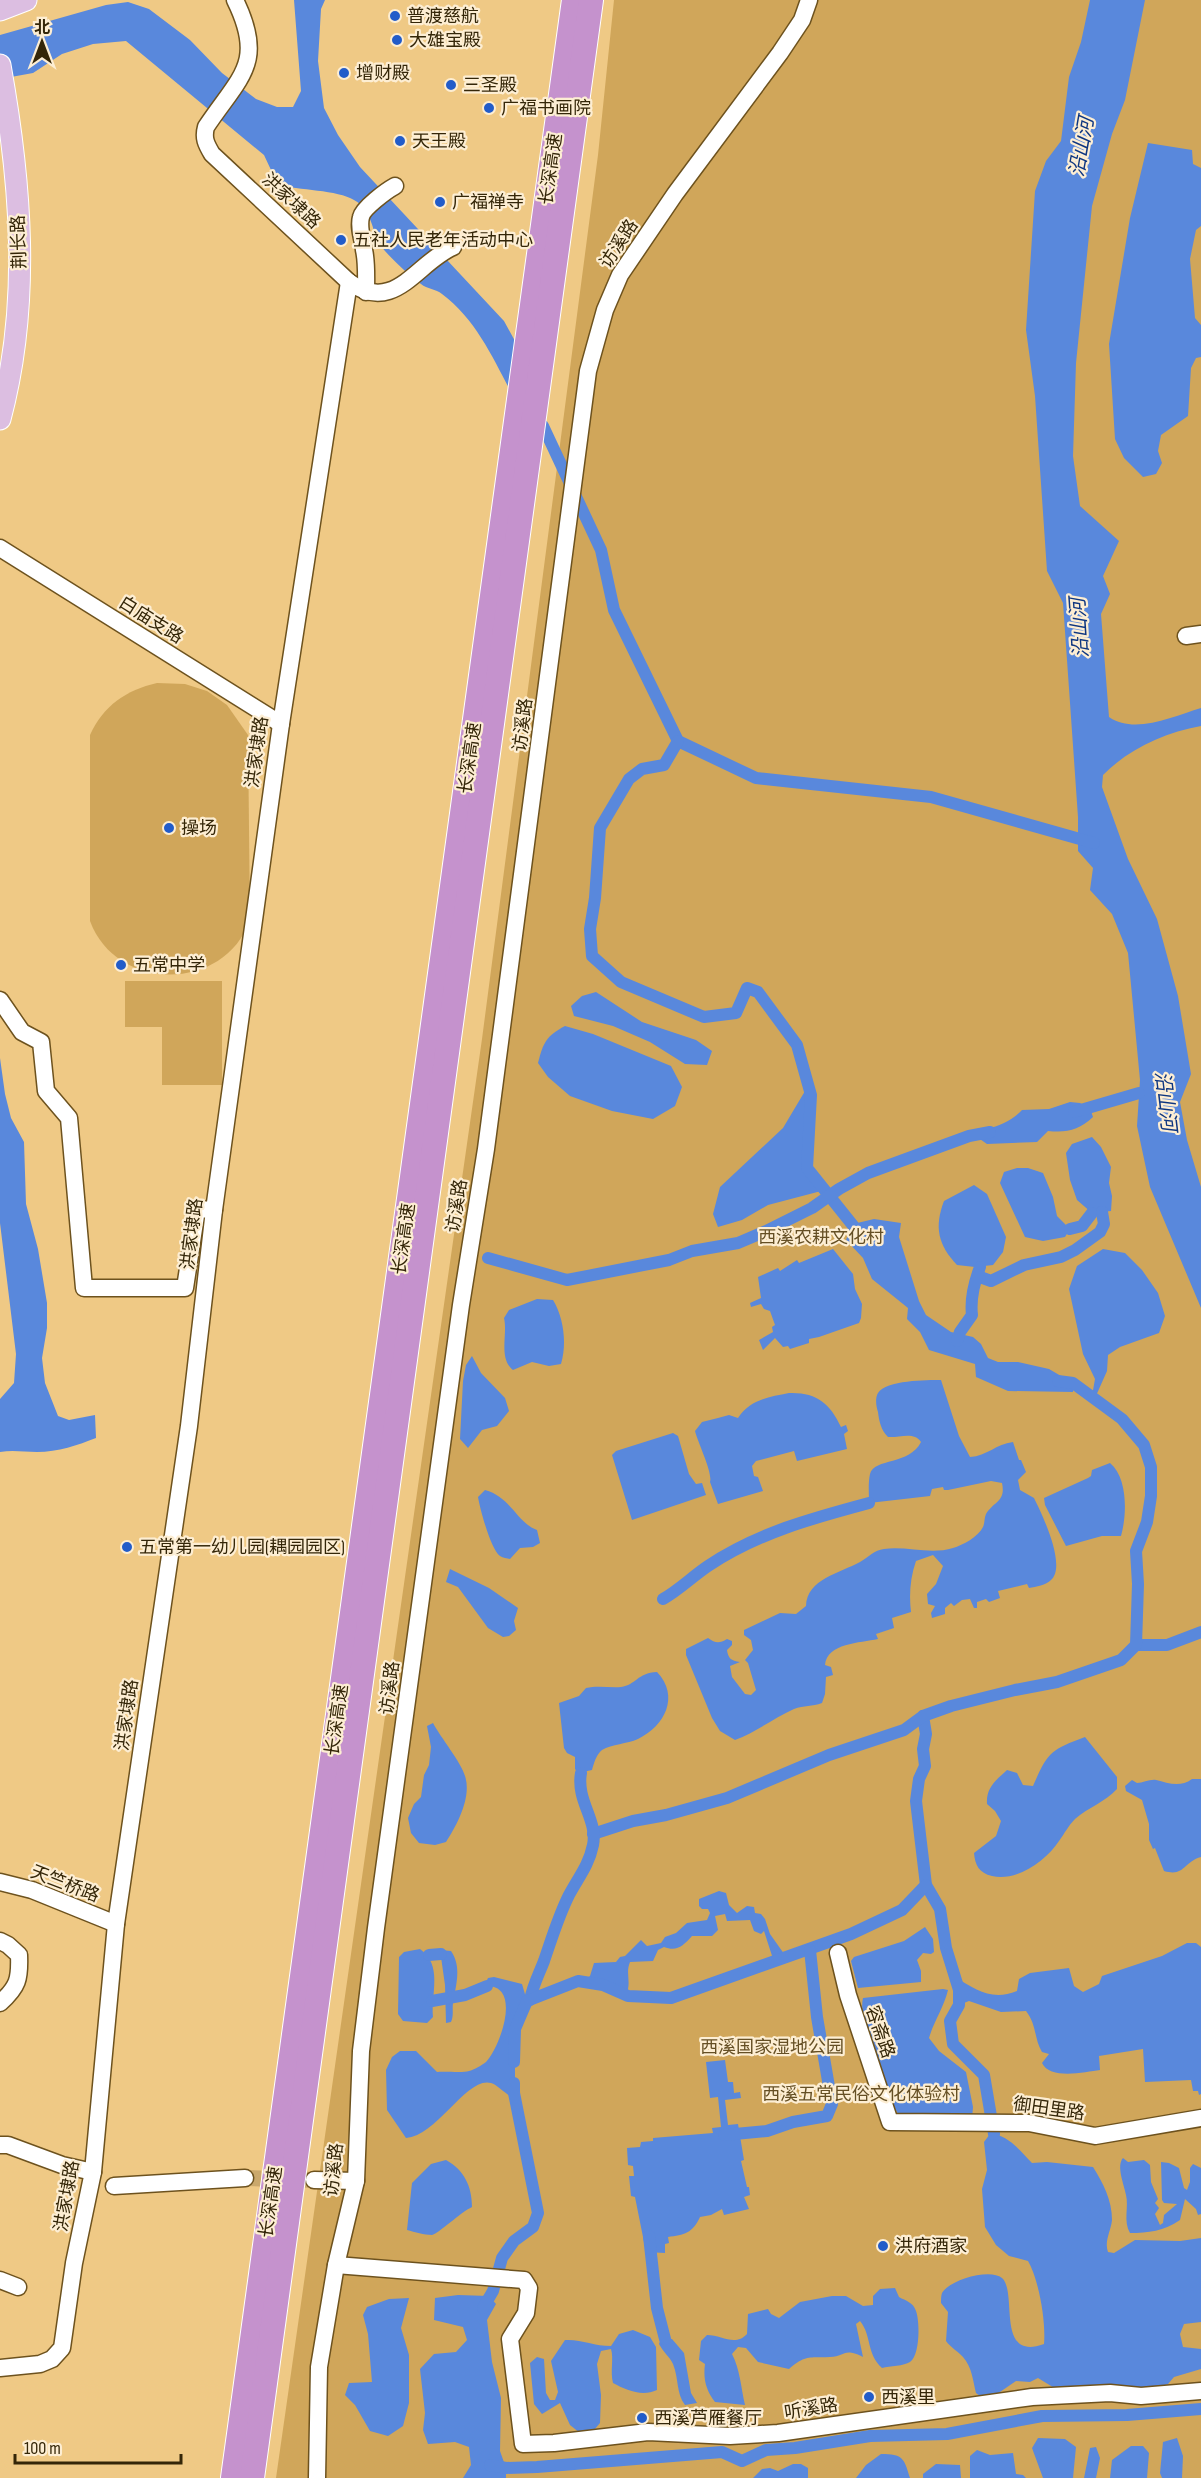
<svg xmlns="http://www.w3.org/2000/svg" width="1201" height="2478" viewBox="0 0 1201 2478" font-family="'Sofia Sans Condensed','Noto Sans SC',sans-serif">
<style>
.green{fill:#d0a65a}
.water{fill:#5988dc}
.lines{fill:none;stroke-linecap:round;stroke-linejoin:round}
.canal{stroke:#5988dc;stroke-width:12}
.minor-tunnel{stroke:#caa86c;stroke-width:16;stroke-dasharray:16 8;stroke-linecap:butt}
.minor-casing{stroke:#6d521e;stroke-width:19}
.major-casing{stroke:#fff;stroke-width:23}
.highway-casing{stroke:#fff;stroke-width:26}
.minor{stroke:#fff;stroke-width:16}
.major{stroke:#dcbee1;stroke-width:21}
.highway{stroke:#c592cd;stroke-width:24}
.poi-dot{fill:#225cc9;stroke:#fdeed3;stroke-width:2}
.labels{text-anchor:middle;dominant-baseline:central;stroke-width:4.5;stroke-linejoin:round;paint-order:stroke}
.poi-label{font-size:18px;fill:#342608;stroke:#fdeed3;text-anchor:start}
.street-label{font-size:18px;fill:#342608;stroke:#fdeed3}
.park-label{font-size:18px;fill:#654f24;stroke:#fdeed3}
.water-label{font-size:20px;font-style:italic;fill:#0e3681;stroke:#fdeed3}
</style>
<rect width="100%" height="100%" fill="#efc985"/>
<g class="green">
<polygon points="614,0 1201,0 1201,2478 276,2478 482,1039 598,155"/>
<path d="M157 683 185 684 207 691 227 705 248 735 250 920C224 993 116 992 90 921V735C103 706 126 690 157 683Z"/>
<polygon points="125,981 222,981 222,1085 162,1085 162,1027 125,1027"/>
</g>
<g class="water">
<path d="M294 0H325L321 9 318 61 324 108 338 135 360 167 504 321 515 341 510 390C491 354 475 319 442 294 436 289 427 289 421 284 410 276 389 257 381 246 371 231 373 210 354 200 338 190 298 190 278 185L264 155 126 41 93 44 62 54 33 73 0 79V35L106 5 128 2 149 9 190 40 222 73 256 99 277 107H293L301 91Z"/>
<path d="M1090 0H1145L1125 100 1112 134 1092 206 1076 363 1073 456 1080 506 1119 541 1103 576 1110 594 1101 614 1109 717C1135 735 1174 716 1201 708V726C1164 733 1130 748 1103 775L1102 787 1128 859 1157 919 1178 996 1191 1074 1180 1102 1187 1140 1201 1187V1308L1150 1187 1137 1126 1140 1080 1128 953 1112 914 1090 890 1093 868 1078 851V817L1063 603 1047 571 1035 396 1026 330 1035 191 1046 161 1061 141 1069 77 1081 42Z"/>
<polygon points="1148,143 1192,150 1193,164 1201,168 1201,226 1196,230 1190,259 1195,318 1201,325 1201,357 1196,358 1191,368 1188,416 1161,435 1158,451 1162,463 1156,474 1143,477 1124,458 1115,439 1109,344 1130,218"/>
<polygon points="596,992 642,1022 696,1040 712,1051 707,1065 685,1064 650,1042 613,1026 574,1016 571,1006 582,996"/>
<path d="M565 1026 593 1034 671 1066 682 1087 675 1106 653 1119 612 1111 570 1096 548 1077 538 1063C543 1043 546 1036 565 1026Z"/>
<path d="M0 1058 5 1094 11 1118 24 1142 26 1204 38 1249 47 1303V1328L42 1358 45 1383 58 1416 69 1420 95 1415 96 1438C78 1445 58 1452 37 1452 24 1452 13 1450 0 1452V1399L14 1383 16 1354 0 1223Z"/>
<polygon points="808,1086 807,1168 825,1190 768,1205 742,1220 718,1227 713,1214 720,1187 783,1128"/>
<path d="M1070 1102 1080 1103 1090 1108 1093 1117C1079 1130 1067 1133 1048 1131L1037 1142 987 1144 974 1135 973 1131C979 1128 981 1129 988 1128 999 1127 1015 1118 1022 1110L1049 1109Z"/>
<polygon points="1092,1137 1101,1147 1111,1167 1109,1183 1112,1196 1111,1211 1092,1213 1077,1200 1070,1180 1066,1153 1072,1144"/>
<polygon points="1017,1168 1028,1168 1043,1173 1053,1197 1057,1216 1070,1229 1065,1237 1043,1241 1025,1237 1000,1183 1004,1172"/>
<path d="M974 1185 987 1194 1006 1237 1003 1252 993 1265 975 1267 957 1265C938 1245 934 1227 944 1201Z"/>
<polygon points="874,1219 901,1223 899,1237 919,1301 926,1315 951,1332 973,1337 981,1344 988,1358 998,1362 1018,1362 1049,1369 1073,1383 1073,1392 1008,1391 976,1377 975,1364 929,1350 920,1332 907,1319 908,1308 872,1279 863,1258 846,1240 853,1224"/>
<polygon points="833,1249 853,1274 855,1289 862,1304 861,1318 859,1323 819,1337 809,1339 809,1343 790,1349 788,1346 783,1347 775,1338 763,1350 759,1340 773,1332 772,1327 775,1325 770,1311 764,1309 761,1304 751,1307 750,1303 761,1298 758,1277 778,1268 780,1271 797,1260 799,1263"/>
<polygon points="1103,1249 1125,1253 1142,1270 1158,1293 1165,1316 1159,1333 1120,1347 1108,1355 1107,1371 1095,1398 1092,1396 1095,1379 1083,1354 1069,1289 1077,1266"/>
<path d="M537 1299 553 1300C564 1318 567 1344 561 1364L549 1366 532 1362 513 1370C498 1358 508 1334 504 1318L509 1310Z"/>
<polygon points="472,1356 481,1373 505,1398 509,1411 497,1426 482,1430 468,1448 460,1439 463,1381 466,1365"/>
<path d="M941 1380 959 1436 970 1457C987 1456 996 1444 1013 1442L1019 1460H1021L1026 1472 1018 1480 1020 1490 1034 1498C1042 1514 1067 1566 1051 1580 1046 1585 1036 1587 1029 1588L1027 1584 998 1591 1000 1598 989 1602 986 1599 977 1602V1608H974L970 1599 962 1600 954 1606 951 1603 945 1608V1614L932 1618 931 1613 935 1606 928 1604 927 1594 936 1584 943 1566 933 1555 916 1561C910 1578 909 1596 911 1612L892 1618 894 1628 876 1634 878 1639C860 1643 827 1643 825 1665L831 1667 833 1675 826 1677 825 1694 822 1703C812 1707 804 1705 794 1709 774 1718 756 1732 735 1740L720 1731 712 1718 686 1655V1649L708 1638C715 1643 719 1644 727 1639L732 1641V1645L727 1650C728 1658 731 1661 740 1662L730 1666 732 1677 745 1694 751 1695 756 1690 748 1663 745 1660 753 1650 751 1640 744 1635V1630L780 1613 796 1614 806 1606C807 1579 840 1573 860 1562 869 1557 874 1550 884 1549 907 1546 931 1555 953 1548 963 1545 978 1537 983 1527 985 1523 984 1518 986 1514 994 1501 1006 1502 1002 1483L991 1481 948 1490H944L943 1487 932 1489 930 1496 869 1503C869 1494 868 1483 870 1474 874 1458 910 1465 921 1442 914 1431 899 1438 888 1437 881 1430 879 1421 878 1412 876 1406 875 1398 878 1393 886 1380 927 1380 941 1380Z"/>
<path d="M789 1393C816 1392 830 1403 841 1427L846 1425 848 1431 844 1434 847 1449 797 1461 794 1451 756 1461 752 1466 754 1476 758 1477 763 1491 718 1504 710 1482C713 1473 698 1443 695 1431L702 1422 718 1418 729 1415 738 1418C750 1400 768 1397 789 1393Z"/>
<polygon points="673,1433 678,1436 689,1474 696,1484 702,1483 706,1495 632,1520 612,1455 616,1451"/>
<path d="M1110 1463C1128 1478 1127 1515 1121 1536H1102L1066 1546 1045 1505 1044 1498 1088 1478 1091 1476 1092 1470Z"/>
<path d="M485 1490C511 1497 517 1523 537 1530L540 1543 533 1547 520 1548 510 1559C507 1558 503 1558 500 1556 491 1550 480 1509 478 1497Z"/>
<polygon points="450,1569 489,1588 518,1608 514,1621 516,1630 509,1636 503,1637 488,1628 458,1587 446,1582"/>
<path d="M657 1672C680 1696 665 1726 638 1739 627 1744 612 1744 602 1750 596 1755 594 1763 592 1770L578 1773 575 1769V1757L567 1753 564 1748 559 1703 579 1696 586 1688C598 1685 609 1688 621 1687 636 1685 637 1673 657 1672Z"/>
<path d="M433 1723C441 1738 461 1762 465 1776 472 1797 457 1825 446 1842L435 1845 419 1843 411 1833 408 1818 414 1804 421 1797 424 1775 429 1765 431 1747 427 1726Z"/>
<path d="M1085 1737 1117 1777V1789C1105 1802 1089 1807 1075 1819 1068 1826 1065 1833 1059 1841 1046 1861 1016 1882 992 1876 979 1873 975 1865 974 1853L996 1836 1001 1821 995 1811 987 1804C986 1788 995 1781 1007 1770L1017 1773 1023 1785 1033 1786C1048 1752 1050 1750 1085 1737Z"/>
<path d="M1192 1779H1201V1857C1183 1862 1185 1877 1164 1871L1155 1848 1153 1849 1149 1840V1824L1142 1800 1126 1791 1125 1786 1132 1780 1137 1783C1143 1783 1150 1779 1156 1780 1168 1783 1180 1788 1192 1779Z"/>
<path d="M719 1891 726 1893 729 1905 737 1913 747 1906 754 1907 755 1913 761 1914 765 1919 770 1934 787 1958 774 1962 764 1931 761 1934 754 1931 750 1920 727 1921 725 1914 715 1916 718 1930 712 1936H692C683 1946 677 1952 664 1947L658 1950 653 1961 630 1962C625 1974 632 1982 626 1995L603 1985 583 1982 590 1976 594 1963 616 1962 620 1957 625 1956 641 1940 647 1946 661 1943 665 1937 676 1933 687 1923 707 1920 710 1913 708 1909H702L699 1906V1899Z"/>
<polygon points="925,1927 933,1939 934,1952 931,1954 923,1953 917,1960 921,1971 921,1982 858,1988 851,1961 854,1957 904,1941"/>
<path d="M1187 1943H1196L1201 1947V2094L1199 2095 1198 2091H1193L1191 2080 1145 2082 1143 2049 1099 2056 1100 2070C1085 2072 1050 2080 1042 2063L1049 2054 1042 2052C1034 2039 1037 2025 1026 2011L1001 2012 969 2001 959 2005V1990L955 1977C976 1990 992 2001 1017 1991L1019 1979 1030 1973 1069 1968 1074 1986 1083 1992 1099 1984 1102 1976 1162 1956Z"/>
<path d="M420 1949C443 1965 431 1993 433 2017L427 2023 403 2021 398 2014 399 1957 404 1952Z"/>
<path d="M440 1950 451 1951C462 1967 456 1985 453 2003 452 2010 454 2015 451 2022L446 2023 445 1985Z"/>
<path d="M494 1977 522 1984 527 2001 515 2029V2099C506 2095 498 2085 491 2083 467 2076 438 2135 406 2138L387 2110 386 2070 392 2057 400 2051H416L437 2072C445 2071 463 2073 469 2071 474 2070 482 2065 486 2062 499 2049 523 1986 487 1986L486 1982 488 1978Z"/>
<path d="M943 1989 948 1990C944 2007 934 2021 929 2038L939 2051 966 2072 973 2107 972 2119 900 2117C886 2095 857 2021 863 1998Z"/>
<path d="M725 2060 728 2082H733L734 2093 740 2092 741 2098 725 2100 728 2125 738 2124 744 2160 741 2161 747 2187H749L750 2195 744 2197 749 2209 724 2215 722 2209 711 2215 700 2217C693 2233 684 2235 668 2237L669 2243 665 2244V2253L646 2252 635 2197 631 2196 629 2176H634L633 2166 628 2165 627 2148 640 2147 641 2142 653 2141V2138L713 2133 712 2128 721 2127 718 2097 710 2098 706 2062Z"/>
<path d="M990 2134C1008 2134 1020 2151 1032 2163L1047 2162 1093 2167C1103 2183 1112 2200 1112 2220 1111 2231 1104 2241 1108 2252L1114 2253 1135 2240 1180 2241 1201 2238V2322L1184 2324 1180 2334 1183 2347 1201 2349V2369L1174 2377 1168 2384 1154 2388 1114 2385 1056 2389 1038 2378 1030 2382 1016 2381 997 2394 984 2399 976 2393C973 2381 972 2367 963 2357 958 2351 951 2348 946 2341L948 2312 941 2303C941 2299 941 2296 942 2293 949 2280 990 2268 1002 2278 1018 2292 995 2362 1044 2344 1046 2322 1039 2280 1028 2261L1009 2256 996 2245 985 2227 982 2189 987 2170 984 2142Z"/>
<path d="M1123 2158 1128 2162 1144 2160 1150 2165 1151 2182 1158 2199 1155 2203 1159 2208 1155 2214 1160 2225 1163 2223 1164 2215 1177 2204 1164 2203 1162 2200 1161 2162 1169 2163 1179 2168 1184 2188 1187 2190 1190 2182V2168L1193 2164 1201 2168V2214L1198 2215 1196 2209 1185 2199 1180 2220C1164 2231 1148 2233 1130 2233 1123 2221 1129 2207 1126 2195 1124 2184 1116 2166 1123 2158Z"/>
<path d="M446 2160C464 2170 472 2186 472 2207 461 2212 438 2234 432 2235 424 2235 415 2232 407 2230L412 2183 431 2164Z"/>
<path d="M895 2288 899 2297C906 2301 913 2302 916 2311 920 2322 920 2355 910 2362 904 2366 890 2366 882 2368 866 2353 872 2336 860 2321L856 2324 863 2357C843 2347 845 2357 830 2357 810 2358 806 2354 789 2369L758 2362 746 2348 738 2347 732 2354C740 2369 741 2388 745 2405L715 2402C706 2390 703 2379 705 2364L699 2360 701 2341 707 2335C722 2335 735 2347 747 2334L748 2314 768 2309 771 2314 779 2318 800 2302 832 2296H846L863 2306 873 2305V2296L880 2289Z"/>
<polygon points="458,2295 489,2296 496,2304 487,2320 492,2362 501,2398 500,2451 506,2468 506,2478 463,2478 471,2465 469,2447 455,2442 428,2444 423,2430 425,2413 420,2369 434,2354 456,2352 467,2340 463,2327 434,2320 435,2298"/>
<polygon points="409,2298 401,2328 409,2355 409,2403 403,2426 388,2436 370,2431 355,2405 345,2395 349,2383 372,2382 368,2334 363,2315 367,2307 389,2299"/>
<path d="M633 2330 650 2337 656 2347 657 2390C642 2397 626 2390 613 2383 610 2371 614 2359 611 2349L601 2351 597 2364 601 2395 600 2423 594 2430 580 2433 570 2425 560 2403 542 2414 534 2404 530 2363 537 2357 544 2359 546 2393 550 2400H555L558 2392 551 2361 565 2340C581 2339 594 2346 611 2346L619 2334Z"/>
<path d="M661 2338 672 2339 684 2353 691 2393 697 2403 685 2405C676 2393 679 2379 673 2364 670 2357 663 2352 659 2344Z"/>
<polygon points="1038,2438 1065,2439 1076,2447 1073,2478 1043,2478 1032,2448"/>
<polygon points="1177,2438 1183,2456 1182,2478 1162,2478 1160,2473 1163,2442"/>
<polygon points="1131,2446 1143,2446 1149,2453 1147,2478 1110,2478 1112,2460"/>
<polygon points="1096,2447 1100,2458 1096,2478 1084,2478 1090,2448"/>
<polygon points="977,2450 990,2455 1013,2453 1016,2474 1023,2475 1026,2478 970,2478 970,2456"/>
<path d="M881 2454C903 2454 904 2458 910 2478H856L866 2465Z"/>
<polygon points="793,2464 801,2464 808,2468 808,2478 753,2478 762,2469 770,2468 778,2471"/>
<polygon points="936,2464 960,2465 961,2478 923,2478 923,2474"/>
</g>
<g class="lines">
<g class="canal">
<polyline points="543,426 601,550 614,610 678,741 756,778 931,797 1094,843"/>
<polyline points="678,741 664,765 642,769 629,779 600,828 595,898 590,929 592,956 621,982 704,1017 736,1013 747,988 758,992 797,1045 811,1095 807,1168 863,1238"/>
<polyline points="1074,1112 1139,1093"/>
<polyline points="1070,1229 1082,1226 1092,1213"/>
<polyline points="488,1258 567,1280 669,1260 692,1251 738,1243 766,1231 812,1208 839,1189 868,1173 969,1136 990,1132"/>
<polyline points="980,1277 991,1281 1024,1265 1061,1257 1075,1250 1100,1232 1104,1224 1102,1212"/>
<path d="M957 1341 960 1332 972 1315C970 1298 974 1283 980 1267"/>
<path d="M663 1599C679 1590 693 1576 708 1566 757 1533 813 1518 869 1503"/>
<polyline points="1136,1645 1167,1645 1201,1632"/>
<polyline points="923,1716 926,1734 923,1749 925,1766 919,1779 916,1801 926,1885 940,1909 946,1948 959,1990 959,2005 950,2021 953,2044 984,2075 994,2134"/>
<polyline points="593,1834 633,1821 666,1815 727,1798 829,1755 904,1730 923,1716 951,1706 1015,1690 1057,1682 1121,1660 1136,1645 1138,1584 1136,1551 1147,1522 1151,1496 1151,1467 1144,1445 1122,1419 1073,1383 1058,1381"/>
<polyline points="429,1955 441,1954"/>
<path d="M530 2000C533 1985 539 1974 544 1961 552 1938 558 1917 569 1895 578 1878 589 1865 593 1845 598 1820 576 1801 581 1773"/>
<polyline points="432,2001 465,1995 487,1986"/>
<polyline points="514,2062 515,2029 527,2001 578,1981 603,1985 628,1996 671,1998 851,1934 902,1910 926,1885"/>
<polyline points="724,2135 767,2131 793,2122 827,2116 832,2104 817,2017 810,1950"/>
<polyline points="649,2236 657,2308 665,2339"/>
<polyline points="483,2308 493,2291 502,2258 514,2241 533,2227 538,2213 514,2093 514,2083"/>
<polyline points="490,2465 506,2468 537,2467 722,2452 742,2461 766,2450 795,2448 870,2436 947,2434 1042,2416 1127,2415 1201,2409"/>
</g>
<polyline class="minor-tunnel" points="245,2178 314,2180"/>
<g class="minor-casing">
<g id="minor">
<path d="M235 0C266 63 240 76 206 127 203 138 206 144 212 154L349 282C395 315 416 263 453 247"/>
<path d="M366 292C366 278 367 263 364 250 363 239 358 228 361 217 363 208 386 191 395 186"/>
<polyline points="0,548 281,724"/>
<polyline points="1186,636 1201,634"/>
<polyline points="0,1000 22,1032 41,1042 46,1091 69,1118 84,1288 185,1288 197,1209 214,1210"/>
<polyline points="0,1882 32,1890 116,1924"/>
<path d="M0 1941 8 1945 19 1955C20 1979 18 1987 0 2003"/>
<polyline points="838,1953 848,1995 890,2122 1029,2123 1095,2136 1201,2118"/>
<polyline points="0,2145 8,2145 62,2165 93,2172"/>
<polyline points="314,2180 356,2181"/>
<polyline points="114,2186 245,2178"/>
<polyline points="336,2265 524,2280 529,2288 526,2313 510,2339 523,2444 554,2443 648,2432 730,2436 778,2433 1032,2397 1110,2393 1141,2396 1201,2391"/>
<polyline points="0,2280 18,2287"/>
<polyline points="0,2368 40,2364 52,2359 62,2348 74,2263 93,2172 116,1924 189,1426 214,1210 281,724 349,282"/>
<polyline points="317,2478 319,2367 336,2265 356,2181 361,2051 376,1928 461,1305 486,1149 588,371 605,310 620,275 675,194 780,53 802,20 809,0"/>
</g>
</g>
<g class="major-casing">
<g id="major">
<polyline points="0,10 26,0"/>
<path d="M0 65C21 182 31 303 0 419"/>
</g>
</g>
<g class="highway-casing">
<g id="highway">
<polyline points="233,2478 574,0"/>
<polyline points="252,2478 591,0"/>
</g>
</g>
<use href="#minor" class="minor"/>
<use href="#major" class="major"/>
<use href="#highway" class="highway"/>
</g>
<g class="poi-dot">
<circle cx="395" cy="16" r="6"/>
<circle cx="397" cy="40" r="6"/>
<circle cx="344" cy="73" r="6"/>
<circle cx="451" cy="85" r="6"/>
<circle cx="489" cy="108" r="6"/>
<circle cx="400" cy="141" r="6"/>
<circle cx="440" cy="202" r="6"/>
<circle cx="341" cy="240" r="6"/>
<circle cx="169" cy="828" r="6"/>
<circle cx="121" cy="965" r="6"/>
<circle cx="127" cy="1547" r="6"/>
<circle cx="883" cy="2246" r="6"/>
<circle cx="869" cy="2397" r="6"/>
<circle cx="642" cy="2418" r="6"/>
</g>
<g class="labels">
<g class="poi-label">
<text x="407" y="16">普渡慈航</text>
<text x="409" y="40">大雄宝殿</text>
<text x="356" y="73">增财殿</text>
<text x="463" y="85">三圣殿</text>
<text x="501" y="108">广福书画院</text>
<text x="412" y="141">天王殿</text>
<text x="452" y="202">广福禅寺</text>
<text x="353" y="240">五社人民老年活动中心</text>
<text x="181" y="828">操场</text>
<text x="133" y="965">五常中学</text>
<text x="139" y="1547">五常第一幼儿园(耦园园区)</text>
<text x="895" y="2246">洪府酒家</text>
<text x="881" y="2397">西溪里</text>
<text x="654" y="2418">西溪芦雁餐厅</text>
</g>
<g class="street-label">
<text transform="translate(551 169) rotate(-82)">长深高速</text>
<text transform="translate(291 201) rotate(43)">洪家埭路</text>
<text transform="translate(19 242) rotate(-92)">荆长路</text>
<text transform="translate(619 244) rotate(-57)">访溪路</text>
<text transform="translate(151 620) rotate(32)">白庙支路</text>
<text transform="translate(523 725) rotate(-83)">访溪路</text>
<text transform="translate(257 752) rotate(-82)">洪家埭路</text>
<text transform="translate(470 758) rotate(-82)">长深高速</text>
<text transform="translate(457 1206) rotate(-81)">访溪路</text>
<text transform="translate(192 1234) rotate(-83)">洪家埭路</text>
<text transform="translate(404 1239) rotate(-82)">长深高速</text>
<text transform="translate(390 1688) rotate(-83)">访溪路</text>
<text transform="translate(127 1715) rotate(-82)">洪家埭路</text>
<text transform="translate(337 1720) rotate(-82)">长深高速</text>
<text transform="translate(65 1884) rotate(21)">天竺桥路</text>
<text transform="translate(880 2032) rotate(71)">容斋路</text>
<text transform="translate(1049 2109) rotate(8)">御田里路</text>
<text transform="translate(334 2170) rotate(-84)">访溪路</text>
<text transform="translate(67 2196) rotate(-80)">洪家埭路</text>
<text transform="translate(271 2202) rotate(-82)">长深高速</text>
<text transform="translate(811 2409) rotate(-9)">听溪路</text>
</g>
<g class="park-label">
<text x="821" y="1237">西溪农耕文化村</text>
<text x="772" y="2047">西溪国家湿地公园</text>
<text x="861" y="2094">西溪五常民俗文化体验村</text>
</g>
<g class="water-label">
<text transform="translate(1082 147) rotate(-80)">沿山河</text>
<text transform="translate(1080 628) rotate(-94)">沿山河</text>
<text transform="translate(1165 1101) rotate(83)">沿山河</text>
</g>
</g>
<g transform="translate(42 42)" stroke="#fdeed3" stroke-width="4.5" paint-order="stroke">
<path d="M0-4.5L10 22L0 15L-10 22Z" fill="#342608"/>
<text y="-9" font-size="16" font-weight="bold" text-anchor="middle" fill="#342608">北</text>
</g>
<path d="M15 2454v9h166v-9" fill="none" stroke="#342608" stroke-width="3"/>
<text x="24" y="2454" font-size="18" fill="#342608" stroke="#fdeed3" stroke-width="4.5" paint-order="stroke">100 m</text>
</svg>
